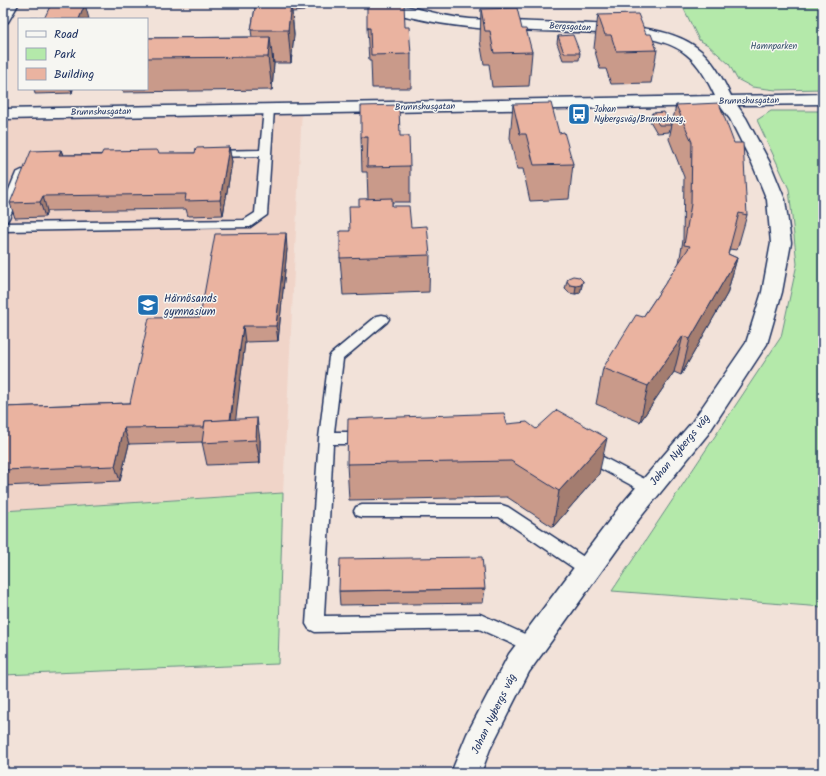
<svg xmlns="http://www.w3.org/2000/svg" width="826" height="776" viewBox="0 0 826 776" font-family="Kalam,sans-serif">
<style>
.built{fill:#f0d4c8}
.green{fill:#b4e9aa;stroke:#688c84}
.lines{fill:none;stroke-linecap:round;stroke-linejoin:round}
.lane-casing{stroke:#1b2f5e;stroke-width:3}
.street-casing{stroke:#1b2f5e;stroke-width:3}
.lane{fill:#f6f6f2;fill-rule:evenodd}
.street{fill:#f6f6f2;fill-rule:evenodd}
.wall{fill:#c99a8a;stroke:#1b2f5e}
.shaded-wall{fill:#a47d70;stroke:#1b2f5e}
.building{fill:#eab3a0;stroke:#1b2f5e}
.labels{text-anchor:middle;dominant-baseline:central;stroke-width:3;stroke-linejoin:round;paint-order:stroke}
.far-street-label{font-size:9px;fill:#1b2f5e;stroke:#f6f6f2}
.far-park-label{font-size:9px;fill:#3a546d;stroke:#f6f6f2}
.far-poi-label{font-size:9px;fill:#1b2f5e;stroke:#f6f6f2;text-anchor:start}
.poi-label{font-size:11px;fill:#1b2f5e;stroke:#f6f6f2;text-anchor:start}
.street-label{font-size:11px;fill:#1b2f5e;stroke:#f6f6f2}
</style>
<rect width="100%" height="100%" fill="#f2e2d9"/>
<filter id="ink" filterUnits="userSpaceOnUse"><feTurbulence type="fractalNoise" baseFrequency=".025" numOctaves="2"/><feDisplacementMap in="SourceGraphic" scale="8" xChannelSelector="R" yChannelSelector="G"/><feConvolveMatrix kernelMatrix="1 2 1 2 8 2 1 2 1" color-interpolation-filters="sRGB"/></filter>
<g filter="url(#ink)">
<polygon class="built" points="302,109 283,493 3,511 3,118"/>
<g class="green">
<polygon points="681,3 823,3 823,89 776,90 752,87 737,79 729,64 708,45 699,40"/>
<polygon points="771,111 823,111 823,607 612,591 781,337 797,264 789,189 757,120"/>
<polygon points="283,493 278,664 3,675 3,511"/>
</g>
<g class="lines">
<g class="lane-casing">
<g id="lane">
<polygon points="269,106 274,109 267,215 250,227 3,231 3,223 244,220 255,213 260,156 211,157 206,154 211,151 260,150 264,109"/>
<polygon points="22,170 28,173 9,218 7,221 3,222 3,204 16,173"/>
<polygon points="382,315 387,316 389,319 387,322 343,359 334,432 365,432 370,434 372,438 370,442 365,444 333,444 324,616 480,614 538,640 541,645 538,650 532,653 526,650 479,629 315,632 309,629 306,624 319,438 329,357 331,354 377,316"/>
<polygon points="586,448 654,484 657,488 654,492 649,494 644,492 581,458 579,454 581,450"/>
<polygon points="362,505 502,505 508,507 593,563 595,568 593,573 587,575 581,573 499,517 362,517 356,515 354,511 356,507"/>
</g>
</g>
<g class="street-casing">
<g id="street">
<polygon points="5,3 19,3 8,22 3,23 3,6"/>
<path d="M378 3C408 3 439 17 470 19 503 21 536 22 570 23 607 25 666 24 696 47 713 59 722 78 731 96L823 94V104L737 105 746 118 770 163 785 200 791 243 782 292 767 344 708 434 639 519 529 672 490 749 481 773H451L467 734 509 654 621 505 692 422 746 343 762 292 771 243 767 200 752 163 730 119 720 106 3 119V109L715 96C707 80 700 65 686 54 662 34 611 34 580 32 543 31 505 31 468 27 450 25 431 22 414 18 402 15 385 13 378 3Z"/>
</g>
</g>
<use href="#lane" class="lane"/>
<use href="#street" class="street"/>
</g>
<g class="wall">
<polygon points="256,3 305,3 304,11 292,12 294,35 291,63 274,63 272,90 123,92 122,89 147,89 147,38 252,37 251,30"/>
<polygon points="635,3 668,3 667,6 636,6"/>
<polygon points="481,9 522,29 532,52 529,86 492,87 489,64 484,64 480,41"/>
<polygon points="598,15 646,34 657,50 651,83 611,84 606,69 600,69 594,48"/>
<polygon points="405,27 411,54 411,88 372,88 371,61 369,61 367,28"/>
<polygon points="558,36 580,53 579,60 563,60 557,43"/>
<polygon points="34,89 73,89 72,93 35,94"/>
<polygon points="513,104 559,133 573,164 569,199 530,201 523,169 517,169 510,138"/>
<polygon points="676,105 747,215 737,250 729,249 728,254 737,258 727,294 681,375 674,372 640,422 596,404 603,368 643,317 679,263 683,240 684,177 669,139"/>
<polygon points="652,113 671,125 669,132 657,133 650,121"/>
<polygon points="400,136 410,166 410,202 392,202 392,206 411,227 430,255 429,292 343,295 340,258 350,231 359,206 368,199 367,172 362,172 361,137"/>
<polygon points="229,147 232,162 223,215 188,216 186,209 47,211 45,217 15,218 10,203 61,150 63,155 195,153"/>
<polygon points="287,249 278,341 245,342 235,419 260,440 260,463 207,465 202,442 129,444 120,481 3,486 3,407 130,403 200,317"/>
<polygon points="567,281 583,281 580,293 575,294 569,293 565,289"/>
<polygon points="507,424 599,474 553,527 507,497 349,500 347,464"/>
<polygon points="485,589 483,603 340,605 339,591"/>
</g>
<g class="shaded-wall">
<polygon points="291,3 294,35 291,63 288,30"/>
<polygon points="303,3 305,3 304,11"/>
<polygon points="85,4 89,19 79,19"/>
<polygon points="270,37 273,63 273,55 274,63 272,90 268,57"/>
<polygon points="71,89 73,89 72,93"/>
<polygon points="229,147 232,162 223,215 220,200"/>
<polygon points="61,150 66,165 59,155"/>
<polygon points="43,196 47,211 45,217 40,202"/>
<polygon points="286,233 287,249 278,341 276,326"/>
<polygon points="737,258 727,294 681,375 690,339"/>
<polygon points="583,281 580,293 575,294 576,286"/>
<polygon points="243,326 245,342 233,442 230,426"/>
<polygon points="683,336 674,372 640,422 648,386"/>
<polygon points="257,418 260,440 260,463 256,440"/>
<polygon points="124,428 129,444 120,481 115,466"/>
<polygon points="607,438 599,474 553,527 559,491"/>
</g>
<g class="building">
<polygon points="256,3 291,3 288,30 251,30"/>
<polygon points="367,3 404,3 405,27 409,27 411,54 371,55 370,28 367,28"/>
<polygon points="51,4 85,4 79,19 44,19"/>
<polygon points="517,8 522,29 526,29 532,52 494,53 490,31 485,31 481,9"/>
<polygon points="638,14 646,34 651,34 657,50 616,51 611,35 605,35 598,15"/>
<polygon points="29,18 44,18 44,19 28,19"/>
<polygon points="573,35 580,53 564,53 558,36"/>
<polygon points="270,37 268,57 147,58 147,38"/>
<polygon points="551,103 559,133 564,132 573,164 534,165 526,134 520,134 513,104"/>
<polygon points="719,103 734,143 743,143 747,215 739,213 728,254 737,258 690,339 683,336 648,386 603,368 636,315 643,317 690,246 684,245 691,204 692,142 676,105"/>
<polygon points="399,105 400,136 409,136 410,166 367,167 368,137 361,137 361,106"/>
<polygon points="664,112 671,125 659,125 652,113"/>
<polygon points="229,147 220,200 185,201 186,194 43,196 40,202 10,203 31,151 61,150 59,155 101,155 103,151 157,150 159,153 195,153 196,148"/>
<polygon points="392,198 392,206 409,206 411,227 427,226 430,255 340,258 340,231 350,231 349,206 359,206 359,199"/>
<polygon points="286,233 276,326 243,326 230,420 205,421 204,427 124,428 115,466 3,470 3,407 130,403 149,318 200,317 215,234"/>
<polygon points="573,276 579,277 583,281 581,285 576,286 570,285 567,281 568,278"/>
<polygon points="557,410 607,438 559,491 511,461 347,464 348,419 504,413 507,424 527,422 536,429"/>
<polygon points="257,418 256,440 202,443 205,421"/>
<polygon points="482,557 485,589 339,591 340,559"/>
</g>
</g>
<defs>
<g id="bus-square" transform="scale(1.15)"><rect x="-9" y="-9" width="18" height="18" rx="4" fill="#1f6fb2" stroke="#f6f6f2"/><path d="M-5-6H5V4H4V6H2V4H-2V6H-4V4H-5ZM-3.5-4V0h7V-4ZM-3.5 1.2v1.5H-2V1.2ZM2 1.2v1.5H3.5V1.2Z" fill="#fff"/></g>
<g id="school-square" transform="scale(1.15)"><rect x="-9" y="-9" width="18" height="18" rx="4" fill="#1f6fb2" stroke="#f6f6f2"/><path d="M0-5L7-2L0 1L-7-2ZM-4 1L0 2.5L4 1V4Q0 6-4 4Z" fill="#fff"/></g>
</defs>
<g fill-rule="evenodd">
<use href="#bus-square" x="579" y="114"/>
<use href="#school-square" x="148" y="305"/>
</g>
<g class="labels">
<g class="far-street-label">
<text transform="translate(570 27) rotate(3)">Bergsgatan</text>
<text transform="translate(749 101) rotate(-1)">Brunnshusgatan</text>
<text transform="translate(425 107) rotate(-1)">Brunnshusgatan</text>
<text transform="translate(101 112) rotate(-1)">Brunnshusgatan</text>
</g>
<g class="far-park-label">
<text x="774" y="46">Hamnparken</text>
</g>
<g class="far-poi-label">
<text x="594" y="109">Johan<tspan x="594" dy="10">Nybergsväg/Brunnshusg.</tspan></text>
</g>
<g class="poi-label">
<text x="164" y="299">Härnösands<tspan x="164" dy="13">gymnasium</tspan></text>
</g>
<g class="street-label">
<text transform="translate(680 450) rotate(-51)">Johan Nybergs väg</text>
<text transform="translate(494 714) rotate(-64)">Johan Nybergs väg</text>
</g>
</g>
<rect width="826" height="776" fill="none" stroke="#f6f6f2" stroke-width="16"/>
<rect x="8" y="8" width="810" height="760" fill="none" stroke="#1b2f5e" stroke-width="1.5" filter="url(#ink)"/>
<rect x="18" y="18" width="130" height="72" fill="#f6f6f2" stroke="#9ea6b7"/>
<rect x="26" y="31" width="20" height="6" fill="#f6f6f2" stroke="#9ea6b7"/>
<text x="54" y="38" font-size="12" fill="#1b2f5e">Road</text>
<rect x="26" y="48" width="20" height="12" fill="#b4e9aa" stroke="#9ea6b7"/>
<text x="54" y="58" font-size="12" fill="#1b2f5e">Park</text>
<rect x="26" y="68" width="20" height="12" fill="#eab3a0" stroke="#9ea6b7"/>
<text x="54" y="78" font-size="12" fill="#1b2f5e">Building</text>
</svg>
